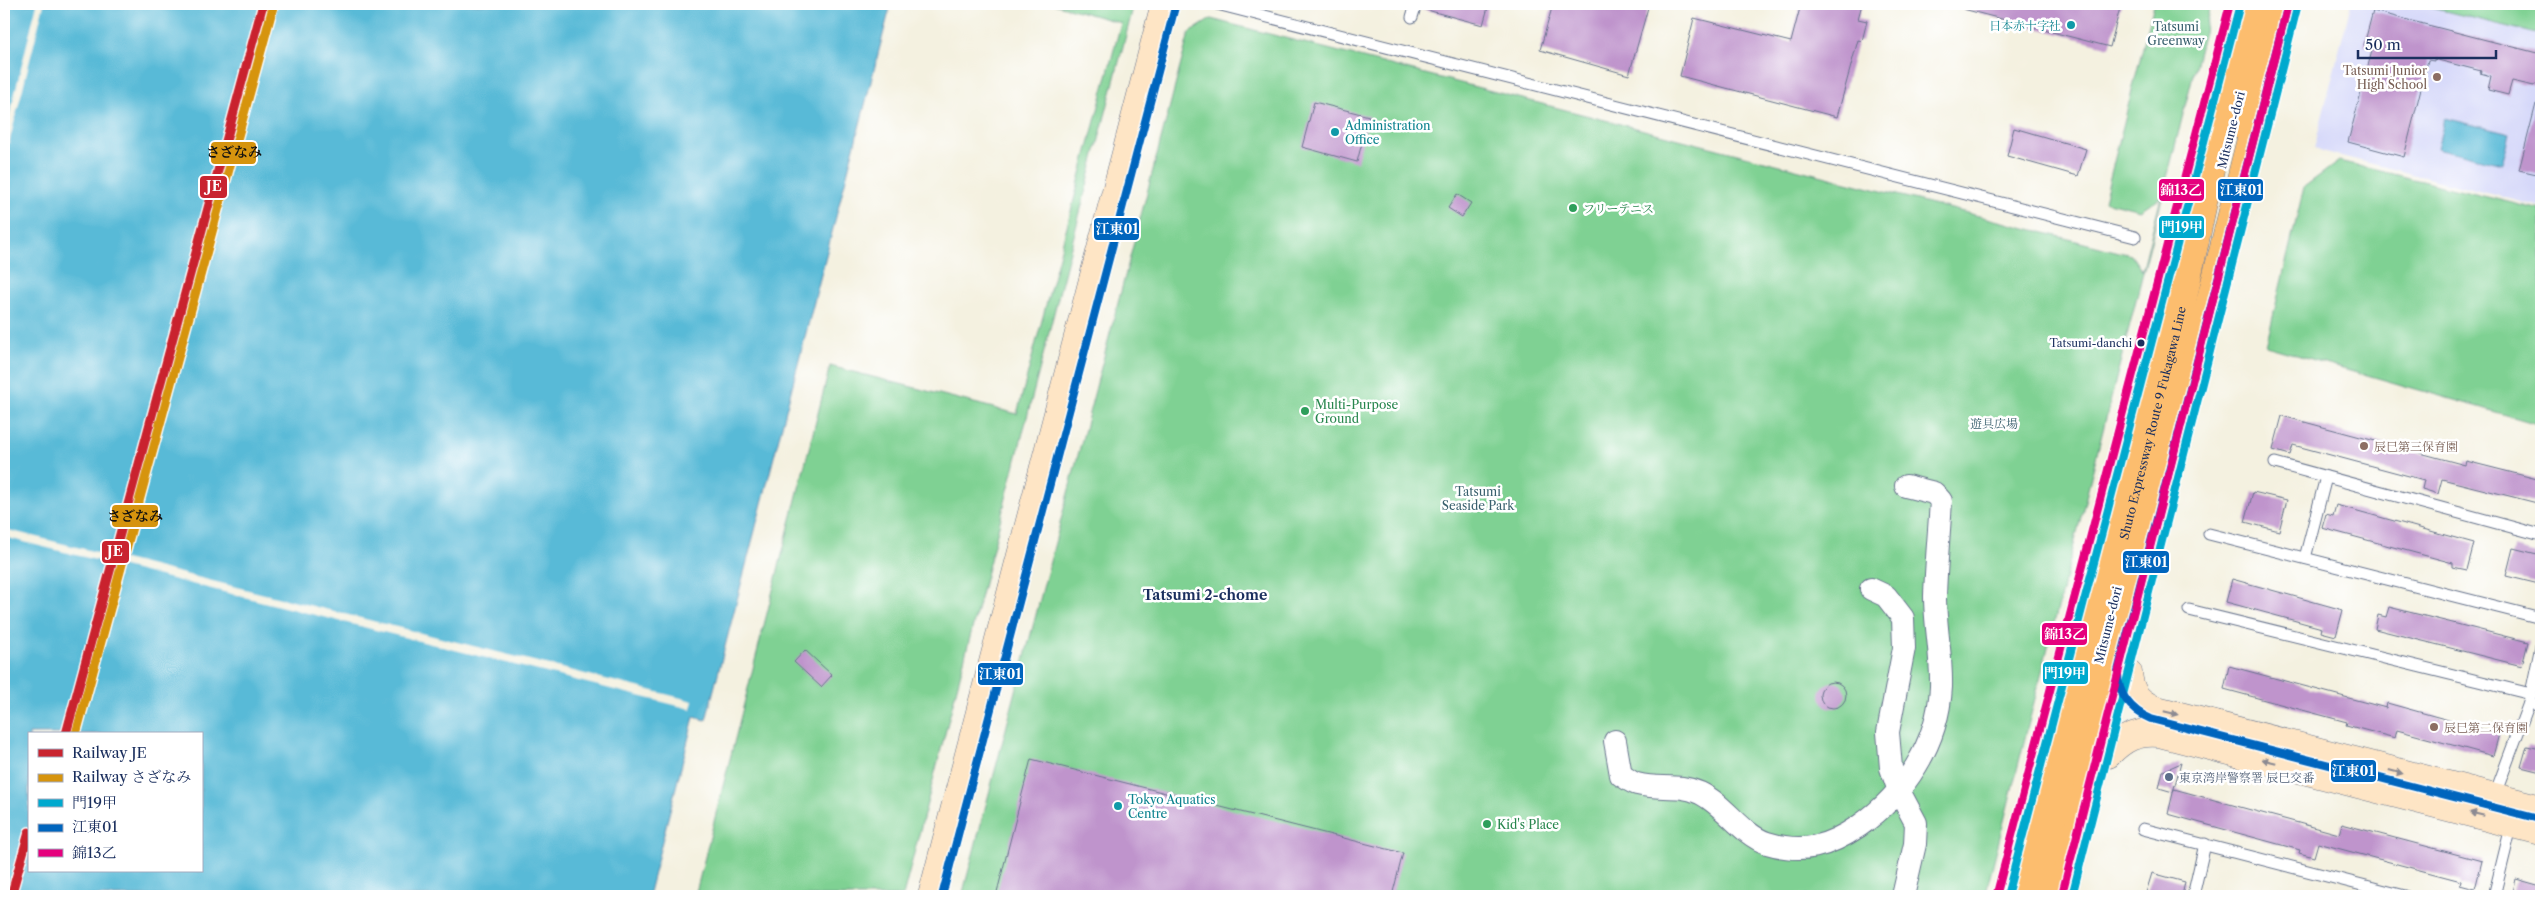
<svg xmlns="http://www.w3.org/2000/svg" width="2545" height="900" viewBox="0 0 2545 900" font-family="'Libre Caslon Text','Noto Serif JP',serif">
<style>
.built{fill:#d5d8f9}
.green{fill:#7fd193;stroke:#4d8078}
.water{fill:#58bad7;stroke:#3a749a;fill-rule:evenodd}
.pier{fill:#f4f1e0}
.building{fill:#bf94cc}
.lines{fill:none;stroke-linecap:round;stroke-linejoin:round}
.lane-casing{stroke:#67738c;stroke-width:13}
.street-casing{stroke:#67738c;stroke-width:24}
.secondary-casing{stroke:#67738c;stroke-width:29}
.primary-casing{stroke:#67738c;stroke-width:29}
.highway-casing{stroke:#67738c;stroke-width:29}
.lane{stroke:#fff;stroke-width:11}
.street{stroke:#fff;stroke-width:22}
.secondary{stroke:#fee5c5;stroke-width:28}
.primary{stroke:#fcbd6e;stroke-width:28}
.highway{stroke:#fcbd6e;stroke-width:28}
.bus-1-casing{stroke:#fff;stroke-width:11}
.bus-2-casing{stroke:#fff;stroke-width:11}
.bus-3-casing{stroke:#fff;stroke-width:11}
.bus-1{stroke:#00a9ce;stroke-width:8}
.bus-2{stroke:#0065bd;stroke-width:8}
.bus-3{stroke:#e5007d;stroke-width:8}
.rail-1-casing{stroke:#fff;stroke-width:12}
.rail-2-casing{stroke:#fff;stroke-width:12}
.rail-1{stroke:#c9242f;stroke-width:9}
.rail-2{stroke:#d6940e;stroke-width:9}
.oneway{fill:#8c8a92}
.culture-dot{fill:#0f9aa8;stroke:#fff;stroke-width:2}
.education-dot{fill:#8d6e63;stroke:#fff;stroke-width:2}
.leisure-dot{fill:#2e9e5b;stroke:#fff;stroke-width:2}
.bus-dot{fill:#1b2f5e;stroke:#fff;stroke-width:2}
.service-dot{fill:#5c6f8a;stroke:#fff;stroke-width:2}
.labels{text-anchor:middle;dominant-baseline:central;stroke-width:5;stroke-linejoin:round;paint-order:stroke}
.bus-label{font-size:11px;fill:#1b2f5e;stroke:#fff;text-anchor:end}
.culture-label{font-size:12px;fill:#0d838f;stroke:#fff;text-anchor:start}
.park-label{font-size:12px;fill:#39606e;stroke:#fff}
.education-label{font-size:12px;fill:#785e54;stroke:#fff;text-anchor:start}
.street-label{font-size:12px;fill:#1b2f5e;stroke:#fff}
.leisure-label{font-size:12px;fill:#27864d;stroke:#fff;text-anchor:start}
.service-label{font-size:12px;fill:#4e5e75;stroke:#fff;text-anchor:start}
.neighbourhood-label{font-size:14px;font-weight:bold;fill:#1b2f5e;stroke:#fff}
.line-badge{stroke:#fff;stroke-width:2}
.badge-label{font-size:14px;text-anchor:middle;font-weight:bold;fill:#fff}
.pale-badge-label{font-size:14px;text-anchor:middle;font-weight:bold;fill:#111}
</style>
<rect width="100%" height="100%" fill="#fff"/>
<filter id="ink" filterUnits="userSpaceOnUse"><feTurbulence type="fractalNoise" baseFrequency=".02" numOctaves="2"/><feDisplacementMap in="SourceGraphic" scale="10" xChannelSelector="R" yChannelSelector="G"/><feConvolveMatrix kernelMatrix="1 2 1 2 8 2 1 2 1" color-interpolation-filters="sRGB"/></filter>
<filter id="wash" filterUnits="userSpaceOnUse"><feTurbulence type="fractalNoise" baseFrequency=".0096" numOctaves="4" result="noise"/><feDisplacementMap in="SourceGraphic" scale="20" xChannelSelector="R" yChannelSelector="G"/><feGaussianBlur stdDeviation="1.12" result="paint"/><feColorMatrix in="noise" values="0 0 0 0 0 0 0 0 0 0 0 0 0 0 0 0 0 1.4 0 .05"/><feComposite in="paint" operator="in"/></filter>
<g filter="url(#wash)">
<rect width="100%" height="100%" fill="#f4f1e0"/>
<polygon class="built" points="2351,4 2541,4 2541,207 2314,149"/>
<g class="green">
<polygon points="1054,4 1134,4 903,896 695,896 830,366 1017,414 1121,23"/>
<polygon points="2154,4 2211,4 1985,896 962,896 1189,33 1211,19 2131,255 2142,271 2161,197 2140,210 2104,201"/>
<polygon points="2417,4 2541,4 2541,35"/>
<polygon points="2339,161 2541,210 2541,425 2266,346 2304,187"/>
</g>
<g class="water">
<path d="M4 4H891L706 720 694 717 648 896H4ZM29 734H201V871H29Z"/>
<polygon points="2445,118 2510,134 2502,164 2437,148"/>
</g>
<g class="pier">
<polygon points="37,4 44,4 9,143 4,142 4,137"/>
<polygon points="4,529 693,701 691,709 4,537"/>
</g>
<g id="blocks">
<g class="building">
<polygon points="1424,4 1489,4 1483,25 1423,9"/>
<polygon points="1553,4 1649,4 1629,75 1540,50"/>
<polygon points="1801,4 1862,4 1858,19 1867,21 1862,41 1858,40 1837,117 1680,76 1694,18 1791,42"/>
<polygon points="1963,4 2121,4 2110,47 1963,9"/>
<polygon points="2373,11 2541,54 2541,85 2535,84 2534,86 2512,81 2508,95 2488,90 2491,76 2480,73 2481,71 2434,59 2434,61 2428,60 2404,157 2348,142 2373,47 2364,45"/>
<polygon points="1314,102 1369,116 1357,162 1302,147"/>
<polygon points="2536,104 2541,104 2541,175 2519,170"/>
<polygon points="2014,128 2086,149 2078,176 2007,156"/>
<polygon points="1457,194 1471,203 1462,217 1448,208"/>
<polygon points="2282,416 2465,465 2466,461 2541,480 2541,504 2442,479 2438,494 2422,489 2424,480 2293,445 2290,455 2273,450"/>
<polygon points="2253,492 2287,500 2279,531 2245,522"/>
<polygon points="2336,505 2474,543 2467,570 2453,567 2453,563 2322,528 2326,514 2333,516"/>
<polygon points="2513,548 2541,555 2539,584 2506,576"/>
<polygon points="2232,579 2343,610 2336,636 2321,632 2322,628 2226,602"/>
<polygon points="2389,607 2528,642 2522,666 2375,629 2378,615 2386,617"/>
<polygon points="805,650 832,675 821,687 794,662"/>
<polygon points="2229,666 2386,708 2387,703 2499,734 2493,756 2397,730 2395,738 2346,725 2347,722 2224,689"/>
<circle cx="1833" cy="695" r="13"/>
<polygon points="2527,746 2541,749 2541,772 2521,767"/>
<polygon points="1031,759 1403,853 1392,896 996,896"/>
<polygon points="2181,763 2173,792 2159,788 2163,771"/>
<polygon points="2174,789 2339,834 2342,824 2482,861 2475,889 2460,885 2461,881 2318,843 2314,857 2299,853 2300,850 2168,814"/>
<polygon points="2152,873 2185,882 2182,896 2145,896"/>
<polygon points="2516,879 2541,886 2541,896 2512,896"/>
</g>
</g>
</g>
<g filter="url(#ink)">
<use href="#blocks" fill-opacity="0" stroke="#67738c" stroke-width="1"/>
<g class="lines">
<g class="lane-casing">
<g id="lane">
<polyline points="1217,4 2135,237"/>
<polyline points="1412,17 1416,4"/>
<polyline points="2275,463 2541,535"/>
<polyline points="2209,534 2541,618"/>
<polyline points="2305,558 2326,477"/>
<polyline points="2189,610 2531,694"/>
<polyline points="2529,703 2541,706"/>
<polyline points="2494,797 2529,703 2541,646"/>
<polyline points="2143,829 2405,896"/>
<polyline points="2193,896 2205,844"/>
<polyline points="2494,896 2512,823"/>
</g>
</g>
<g class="street-casing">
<g id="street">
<polyline points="1871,589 1886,596 1903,618 1904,648 1888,732 1891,768 1899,791 1916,823 1915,844 1903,896"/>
<path d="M1615 741 1621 775C1626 778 1632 783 1637 784 1659 790 1678 783 1700 793 1725 805 1742 835 1767 843 1803 854 1828 847 1859 826 1905 794 1938 744 1941 687 1942 657 1935 626 1935 596 1936 565 1939 533 1941 501L1934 493 1906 486"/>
</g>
</g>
<g class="secondary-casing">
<g id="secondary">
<path d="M2128 673C2130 691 2135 701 2153 709L2541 809"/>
<path d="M2108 754C2123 738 2137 731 2159 733L2541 831"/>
<polyline points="932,896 1165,4"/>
</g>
</g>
<g class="primary-casing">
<g id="primary">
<polyline points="2232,124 2262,4"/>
<polyline points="2007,896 2203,145"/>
</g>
</g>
<g class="highway-casing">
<g id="highway">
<path id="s1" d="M2033 896 2176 330 2245 4"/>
<polyline points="2061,896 2285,4"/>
</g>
</g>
<use href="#lane" class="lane"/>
<use href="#street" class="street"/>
<use href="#secondary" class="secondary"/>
<use href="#primary" class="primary"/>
<use href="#highway" class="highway"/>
<g class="bus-1-casing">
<g id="bus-1">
<polyline points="2007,896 2240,4"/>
<polyline points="2072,896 2298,4"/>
</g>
</g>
<g class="bus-2-casing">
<g id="bus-2">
<path d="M2288 4 2118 671C2117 693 2130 710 2151 719L2539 819"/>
<polyline points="942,896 1175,7"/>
</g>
</g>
<g class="bus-3-casing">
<g id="bus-3">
<polyline points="1997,893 2230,4"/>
<polyline points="2062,894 2288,4"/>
</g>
</g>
<use href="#bus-1" class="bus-1"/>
<use href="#bus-2" class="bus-2"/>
<use href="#bus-3" class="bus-3"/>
<g class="rail-1-casing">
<g id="rail-1">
<polyline points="66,734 263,4"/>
<polyline points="11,896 29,832"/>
</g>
</g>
<g class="rail-2-casing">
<polyline id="rail-2" points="76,734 273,7"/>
</g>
<use href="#rail-1" class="rail-1"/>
<use href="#rail-2" class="rail-2"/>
</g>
<defs><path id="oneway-solid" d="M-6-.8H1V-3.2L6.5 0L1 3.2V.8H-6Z" transform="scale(1.25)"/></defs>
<g class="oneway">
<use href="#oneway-solid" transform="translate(2171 713) rotate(14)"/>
<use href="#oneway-solid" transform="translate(2269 761) rotate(-166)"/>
<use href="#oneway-solid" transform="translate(2396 772) rotate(15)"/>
<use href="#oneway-solid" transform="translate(2477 814) rotate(-166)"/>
</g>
</g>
<g class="culture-dot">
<circle cx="2071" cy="25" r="5"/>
<circle cx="1335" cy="132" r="5"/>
<circle cx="1118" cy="806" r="5"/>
</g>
<g class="education-dot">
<circle cx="2437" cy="77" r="5"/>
<circle cx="2364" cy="446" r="5"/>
<circle cx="2434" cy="727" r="5"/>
</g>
<g class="leisure-dot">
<circle cx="1573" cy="208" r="5"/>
<circle cx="1305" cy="411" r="5"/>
<circle cx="1487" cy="824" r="5"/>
</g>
<circle class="bus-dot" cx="2141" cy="343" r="4.5"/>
<circle class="service-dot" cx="2169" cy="777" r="5"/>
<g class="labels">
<g class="bus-label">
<text x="2132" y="343">Tatsumi-danchi</text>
</g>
<g class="culture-label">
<text x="2061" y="25" text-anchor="end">日本赤十字社</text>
<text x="1345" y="125">Administration<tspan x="1345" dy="14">Office</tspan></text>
<text x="1128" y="799">Tokyo Aquatics<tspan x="1128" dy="14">Centre</tspan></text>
</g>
<g class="park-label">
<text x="2176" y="26">Tatsumi<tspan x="2176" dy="14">Greenway</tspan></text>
<text x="1994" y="423">遊具広場</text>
<text x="1478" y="491">Tatsumi<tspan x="1478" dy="14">Seaside Park</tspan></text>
</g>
<g class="education-label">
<text x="2427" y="70" text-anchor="end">Tatsumi Junior<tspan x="2427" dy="14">High School</tspan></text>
<text x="2374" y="446">辰巳第三保育園</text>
<text x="2444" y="727">辰巳第二保育園</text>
</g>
<g class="street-label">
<text transform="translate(2231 130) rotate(-76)">Mitsume-dori</text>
<text stroke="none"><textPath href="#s1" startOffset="488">Shuto Expressway Route 9 Fukagawa Line</textPath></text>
<text transform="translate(2108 625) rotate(-76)">Mitsume-dori</text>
</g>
<g class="leisure-label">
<text x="1583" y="208">フリーテニス</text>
<text x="1315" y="404">Multi-Purpose<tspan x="1315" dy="14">Ground</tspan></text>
<text x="1497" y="824">Kid's Place</text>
</g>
<g class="service-label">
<text x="2179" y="777">東京湾岸警察署 辰巳交番</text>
</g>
<g class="neighbourhood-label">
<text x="1205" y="595">Tatsumi 2-chome</text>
</g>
</g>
<g class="line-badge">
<rect x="210" y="141" width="47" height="24" rx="5" fill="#d6940e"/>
<rect x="199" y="175" width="29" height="24" rx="5" fill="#c9242f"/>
<rect x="2217" y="178" width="47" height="24" rx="5" fill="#0065bd"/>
<rect x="2158" y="178" width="47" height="24" rx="5" fill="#e5007d"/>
<rect x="2158" y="215" width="47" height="24" rx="5" fill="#00a9ce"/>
<rect x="1093" y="217" width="47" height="24" rx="5" fill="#0065bd"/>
<rect x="111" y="504" width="48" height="24" rx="5" fill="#d6940e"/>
<rect x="101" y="540" width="29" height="24" rx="5" fill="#c9242f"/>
<rect x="2122" y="550" width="48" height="24" rx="5" fill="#0065bd"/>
<rect x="2041" y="622" width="47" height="24" rx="5" fill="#e5007d"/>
<rect x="2042" y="661" width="47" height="24" rx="5" fill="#00a9ce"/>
<rect x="977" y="662" width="47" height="24" rx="5" fill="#0065bd"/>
<rect x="2330" y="759" width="47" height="24" rx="5" fill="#0065bd"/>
</g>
<g class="badge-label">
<text x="214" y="191">JE</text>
<text x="2241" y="195">江東01</text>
<text x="2181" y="195">錦13乙</text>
<text x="2182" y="232">門19甲</text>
<text x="1117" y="234">江東01</text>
<text x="115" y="556">JE</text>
<text x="2146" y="567">江東01</text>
<text x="2065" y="639">錦13乙</text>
<text x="2065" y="678">門19甲</text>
<text x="1000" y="679">江東01</text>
<text x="2353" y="776">江東01</text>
</g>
<g class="pale-badge-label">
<text x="234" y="157">さざなみ</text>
<text x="135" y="521">さざなみ</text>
</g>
<rect width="2545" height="900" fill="none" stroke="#fff" stroke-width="20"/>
<rect x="28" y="732" width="175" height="140" fill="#ffffff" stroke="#a4acbf"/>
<rect x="38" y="749" width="25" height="8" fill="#c9242f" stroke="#a4acbf"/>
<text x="72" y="758" font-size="15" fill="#1b2f5e">Railway JE</text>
<rect x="38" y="774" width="25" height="8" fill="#d6940e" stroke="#a4acbf"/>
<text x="72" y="782" font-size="15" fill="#1b2f5e">Railway さざなみ</text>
<rect x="38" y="799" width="25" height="8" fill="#00a9ce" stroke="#a4acbf"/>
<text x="72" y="808" font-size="15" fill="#1b2f5e">門19甲</text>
<rect x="38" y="824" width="25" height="8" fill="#0065bd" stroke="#a4acbf"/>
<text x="72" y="832" font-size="15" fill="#1b2f5e">江東01</text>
<rect x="38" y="849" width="25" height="8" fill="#e5007d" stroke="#a4acbf"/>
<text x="72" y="858" font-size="15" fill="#1b2f5e">錦13乙</text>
<path d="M2358 50v8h138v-8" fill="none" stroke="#1b2f5e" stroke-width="2.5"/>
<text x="2365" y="50" font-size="15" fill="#1b2f5e" stroke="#ffffff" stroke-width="4" paint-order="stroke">50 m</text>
</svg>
